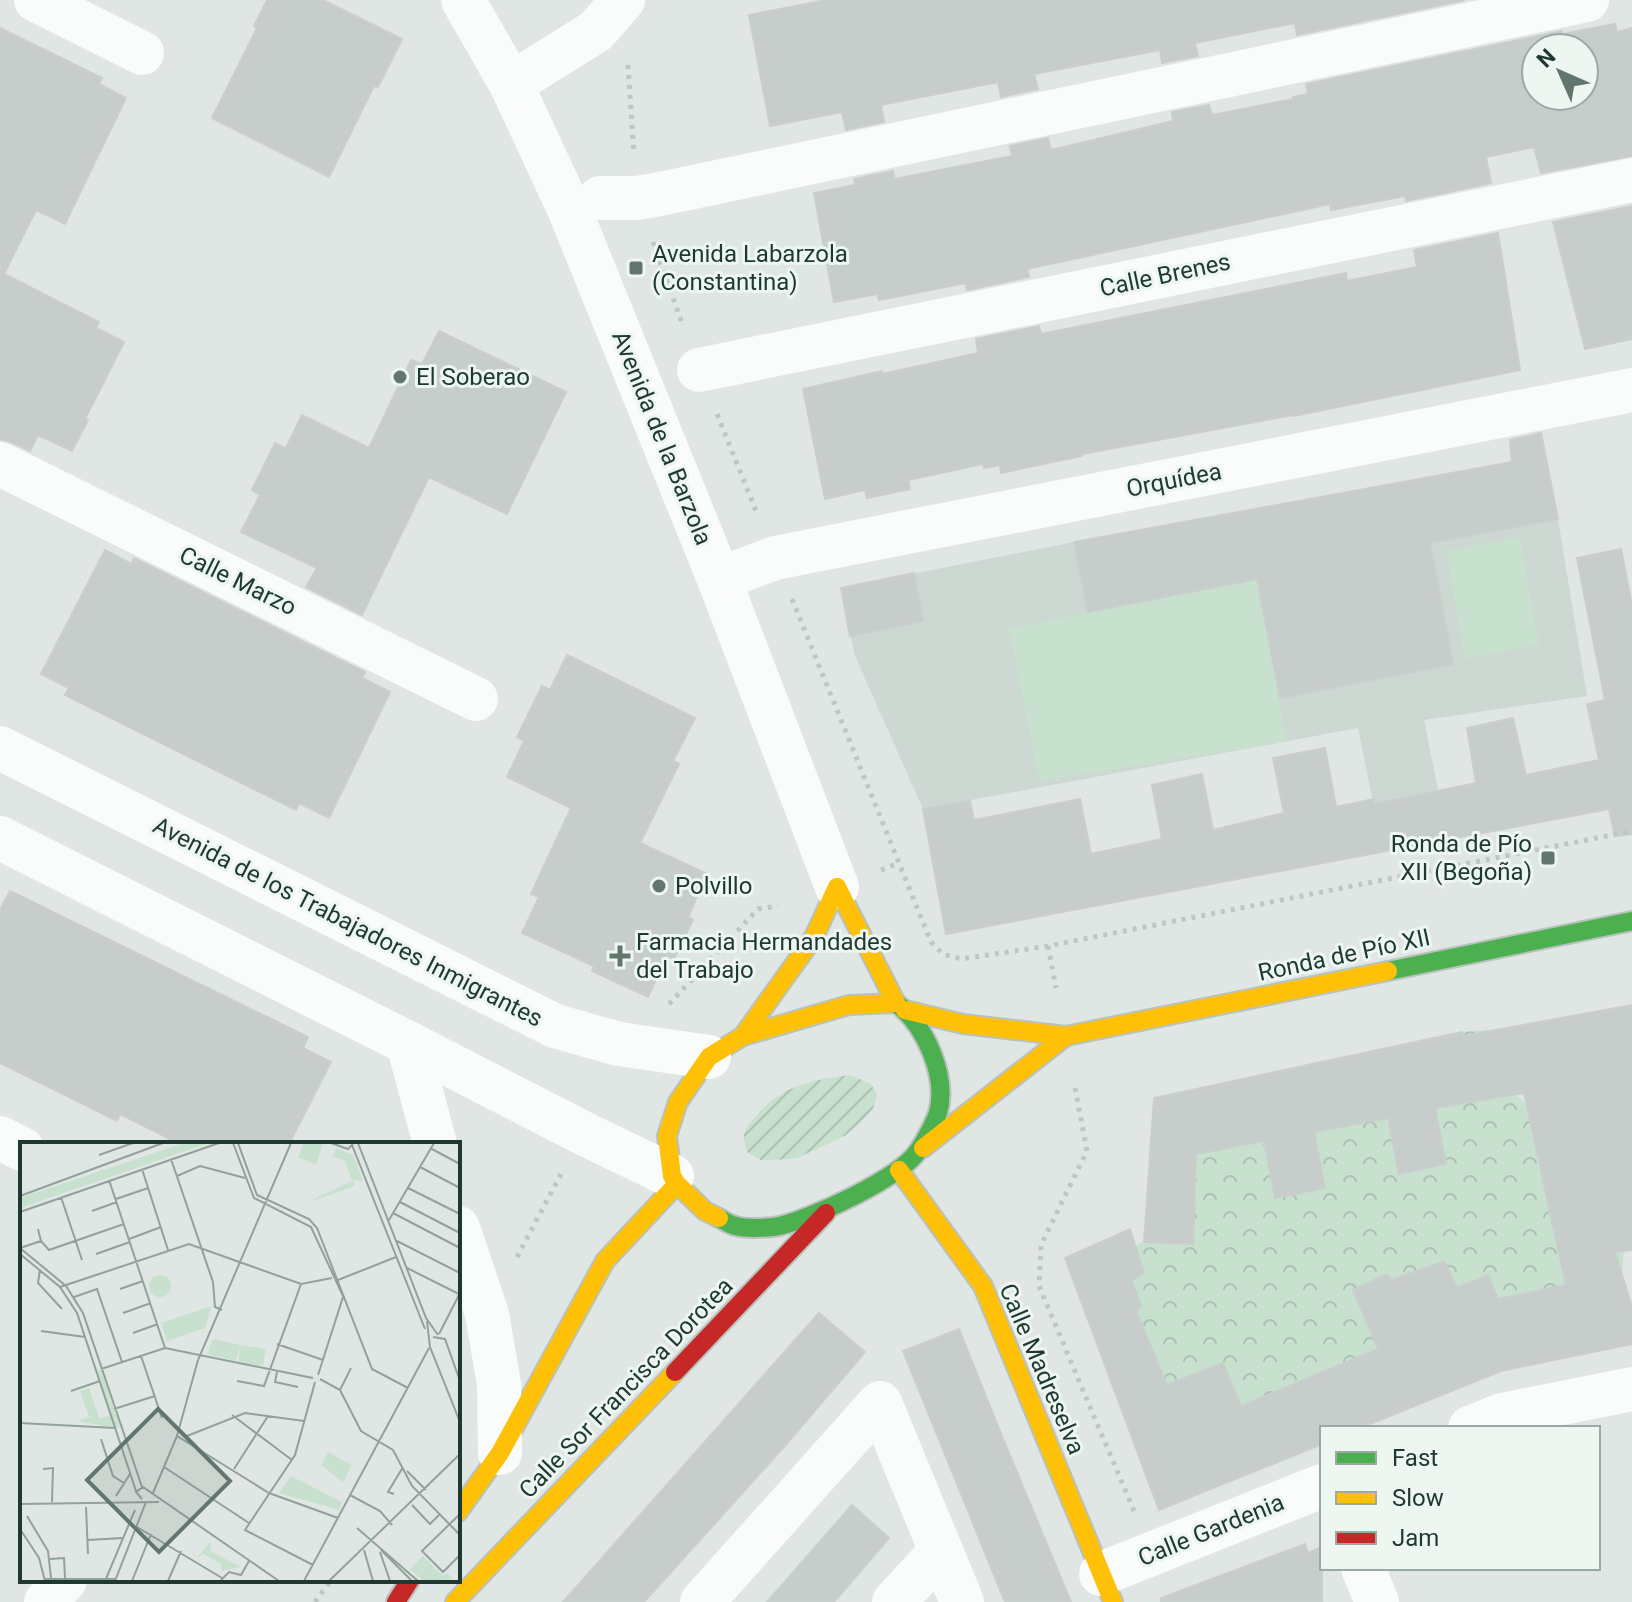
<svg xmlns="http://www.w3.org/2000/svg" width="1632" height="1602" viewBox="0 0 1632 1602" font-family="Roboto,sans-serif">
<style>
.built{fill:#cdd8d2}
.park{fill:url(#park-crowns)}
.garden{fill:url(#garden-furrows)}
.pitch{fill:#c8e0ce}
.building{fill:#c7cdca;stroke:#c9cfcc;stroke-width:2;fill-rule:evenodd}
.lines{fill:none;stroke-linecap:round;stroke-linejoin:round}
.fast-casing{stroke:#b9c3be;stroke-width:22}
.slow-casing{stroke:#b9c3be;stroke-width:22}
.jam-casing{stroke:#b9c3be;stroke-width:22}
.path{stroke:#bfc7c4;stroke-width:5;stroke-dasharray:4 6;stroke-linecap:butt}
.street{stroke:#fafbfb;stroke-width:44}
.fast{stroke:#4caf50;stroke-width:18}
.slow{stroke:#ffc107;stroke-width:18}
.jam{stroke:#c62828;stroke-width:18}
.poi-dot{fill:#62766e;stroke:#edf6f1;stroke-width:3}
.labels{text-anchor:middle;dominant-baseline:central;stroke-width:6;stroke-linejoin:round;paint-order:stroke}
.poi-label{font-size:24px;fill:#1e392f;stroke:#edf6f1;text-anchor:start}
.street-label{font-size:24px;fill:#1e392f;stroke:#edf6f1}
.inset-road{fill:none;stroke:#92a19b;stroke-width:2}
.view{fill:#62766e;fill-opacity:0.15;stroke:#62766e;stroke-width:4}
.inset-edge{fill:none;stroke:#1e392f;stroke-width:4}
</style>
<defs>
<pattern id="park-crowns" width="20" height="18" patternUnits="userSpaceOnUse" patternTransform="scale(2)"><rect width="20" height="18" fill="#c8e0ce"/><path d="M2 6a3 3 0 1 1 6 0M12 15a3 3 0 1 1 6 0" fill="none" stroke="#abc1b1"/></pattern>
<pattern id="garden-furrows" width="10" height="10" patternUnits="userSpaceOnUse" patternTransform="scale(2)"><rect width="10" height="10" fill="#c8e0ce"/><path d="M-1 1l2-2M0 10L10 0M9 11l2-2" fill="none" stroke="#abc1b1"/></pattern>
</defs>
<rect width="100%" height="100%" fill="#e0e6e3"/>
<polygon class="built" points="1544,450 1558,519 1587,696 1424,720 1448,840 1383,852 1358,728 923,809 855,656 841,588 1074,542 1511,462 1511,457"/>
<polygon class="park" points="1502,1029 1513,1093 1526,1103 1558,1247 1625,1233 1622,1274 1498,1299 1488,1275 1457,1288 1443,1261 1392,1280 1387,1274 1353,1290 1378,1349 1241,1406 1223,1363 1167,1385 1136,1311 1141,1305 1132,1281 1144,1273 1135,1245 1144,1242 1193,1244 1196,1154 1270,1140 1267,1156 1276,1198 1324,1188 1314,1132 1393,1117 1396,1130 1391,1133 1399,1174 1446,1164 1435,1108 1462,1032"/>
<path class="garden" d="M850 1075 871 1084 877 1094 873 1109 860 1123 846 1135 819 1148 797 1158 775 1160H761L748 1153C740 1133 744 1129 758 1114 784 1084 813 1080 850 1075Z"/>
<g class="pitch">
<polygon points="1520,537 1539,645 1465,659 1446,551"/>
<polygon points="1257,579 1280,698 1285,742 1039,781 1009,628"/>
</g>
<g class="building">
<polygon points="267,0 323,0 402,39 378,87 374,86 329,177 212,118 257,28 254,26"/>
<polygon points="826,0 1465,0 1297,35 1295,23 1195,43 1198,56 1162,63 1160,50 1034,74 1038,89 1001,97 998,82 881,105 884,122 846,130 842,112 770,126 749,15"/>
<path d="M1615 24 1617 32 1632 28V156L1541 173 1534 147 1486 157 1491 183 1406 201 1405 196 1331 210 1330 204 1027 269 1029 277 967 290 966 283 879 300 877 294 834 302 814 193 855 185 854 179 893 171 894 179 1012 156 1010 146 1048 138 1051 150 1173 121 1172 112 1209 105 1212 115 1293 99V97L1308 94 1306 84 1562 31V34ZM1536 48H1584V96H1536Z"/>
<polygon points="0,28 102,78 99,84 126,98 65,224 36,210 4,274 99,322 96,328 124,342 85,419 88,420 72,451 38,435 30,451 11,442 0,439"/>
<polygon points="1632,206 1632,339 1585,349 1553,222"/>
<polygon points="1498,233 1520,370 1294,416 1293,415 1082,454 1082,456 1001,473 1000,465 984,468 983,464 908,480 910,489 867,498 865,490 825,499 803,389 882,371 882,374 978,353 976,339 1039,326 1041,334 1346,273 1347,281 1417,267 1414,250"/>
<polygon points="439,331 566,392 507,514 429,477 362,615 306,587 317,568 241,532 260,495 252,490 275,443 286,448 302,415 369,448 411,360 422,364"/>
<polygon points="1541,433 1558,519 1430,543 1453,664 1280,698 1257,579 1088,612 1074,542 1512,462 1510,440"/>
<polygon points="1621,549 1632,605 1632,834 1615,836 1609,809 946,934 923,809 970,801 974,820 1080,799 1091,854 1162,839 1152,785 1202,774 1213,830 1284,813 1273,758 1325,748 1336,807 1374,799 1374,804 1476,783 1467,728 1513,718 1526,775 1599,760 1587,704 1605,700 1577,558"/>
<polygon points="105,550 131,564 134,558 340,660 365,672 362,678 390,692 329,818 299,803 296,810 65,695 69,688 41,674"/>
<polygon points="914,573 923,621 850,636 841,588"/>
<polygon points="567,655 695,718 673,761 679,764 640,843 707,874 688,917 693,920 674,959 667,956 648,997 592,971 594,966 522,933 539,897 531,894 571,808 507,777 524,741 517,737 542,686 550,690"/>
<polygon points="10,891 308,1037 303,1048 331,1062 289,1144 180,1144 120,1114 117,1121 0,1063 0,910"/>
<polygon points="1632,1005 1632,1250 1615,1252 1632,1307 1632,1344 1501,1371 1360,1428 1322,1428 1322,1444 1159,1510 1065,1258 1130,1229 1144,1273 1132,1281 1141,1306 1136,1311 1167,1385 1223,1363 1241,1406 1378,1349 1353,1290 1387,1274 1392,1280 1444,1261 1457,1288 1488,1275 1498,1299 1566,1285 1524,1093 1435,1108 1446,1164 1399,1174 1388,1118 1314,1132 1325,1188 1275,1198 1264,1141 1196,1154 1193,1244 1144,1242 1154,1098 1462,1032 1463,1036"/>
<polygon points="819,1313 865,1352 783,1448 644,1602 563,1602"/>
<polygon points="959,1329 1002,1436 1071,1602 1005,1602 903,1351"/>
<polygon points="852,1505 889,1538 834,1602 767,1602"/>
<polygon points="1305,1544 1308,1553 1322,1547 1322,1602 1161,1602 1161,1598"/>
</g>
<g class="lines">
<g class="fast-casing">
<g id="fast">
<polyline points="1388,971 1632,921"/>
<path d="M719 1218C725 1221 730 1225 736 1226 744 1229 770 1228 779 1226 811 1219 900 1178 918 1151 924 1143 935 1122 938 1113 948 1076 925 1025 896 1003"/>
</g>
</g>
<g class="slow-casing">
<g id="slow">
<polyline points="837,887 896,1003"/>
<polyline points="905,1010 963,1024 1066,1036 1388,971"/>
<polyline points="743,1036 814,937 837,887"/>
<polyline points="923,1148 1066,1036"/>
<polyline points="899,1170 983,1286 1113,1602"/>
<polyline points="719,1218 705,1211 677,1184 672,1176 667,1136 678,1102 709,1057 743,1036 849,1005 896,1003"/>
<polyline points="458,1512 500,1453 605,1261 677,1184"/>
<polyline points="455,1602 675,1372"/>
</g>
</g>
<g class="jam-casing">
<g id="jam">
<polyline points="675,1372 826,1213"/>
<polyline points="396,1602 410,1580"/>
</g>
</g>
<g class="path">
<polyline points="628,65 634,154"/>
<polyline points="653,242 683,326"/>
<polyline points="717,414 758,516"/>
<polyline points="792,599 931,942 943,954 961,959 1048,946 1632,831"/>
<polyline points="881,870 899,863"/>
<polyline points="1048,946 1056,988"/>
<polyline points="669,1004 758,909 778,906"/>
<polyline points="1075,1088 1087,1151 1041,1245 1039,1286 1134,1511"/>
<polyline points="517,1257 561,1174"/>
<polyline points="315,1602 331,1580"/>
</g>
<g class="street">
<polyline points="36,0 142,53"/>
<polyline points="463,0 511,84 570,211 719,579 837,887"/>
<polyline points="511,84 596,31 623,0"/>
<polyline points="600,198 637,198 655,195 1587,0"/>
<polyline points="699,370 1632,180"/>
<polyline points="0,464 476,699"/>
<polyline points="719,579 775,558 1632,390"/>
<polyline points="0,748 555,1026 619,1044 709,1057"/>
<polyline points="0,838 408,1043 587,1135 672,1176"/>
<polyline points="408,1043 435,1144"/>
<polyline points="0,1138 22,1149"/>
<polyline points="458,1228 487,1314 499,1384 500,1453"/>
<polyline points="1470,1428 1502,1415 1632,1389"/>
<polyline points="1363,1568 1377,1602"/>
<polyline points="1101,1574 1322,1486"/>
<polyline points="46,1602 65,1580"/>
<polyline points="702,1602 880,1403 962,1602"/>
<polyline points="894,1602 941,1551"/>
</g>
<use href="#fast" class="fast"/>
<use href="#slow" class="slow"/>
<use href="#jam" class="jam"/>
</g>
<g class="poi-dot">
<rect x="628" y="260" width="16" height="16" rx="4"/>
<circle cx="400" cy="377" r="8"/>
<rect x="1540" y="850" width="16" height="16" rx="4"/>
<circle cx="659" cy="886" r="8"/>
<path d="M616 944h8v8h8v8h-8v8h-8v-8h-8v-8h8z"/>
</g>
<g class="labels">
<g class="poi-label">
<text x="652" y="254">Avenida Labarzola<tspan x="652" dy="28">(Constantina)</tspan></text>
<text x="416" y="377">El Soberao</text>
<text x="1532" y="844" text-anchor="end">Ronda de Pío<tspan x="1532" dy="28">XII (Begoña)</tspan></text>
<text x="675" y="886">Polvillo</text>
<text x="636" y="942">Farmacia Hermandades<tspan x="636" dy="28">del Trabajo</tspan></text>
</g>
<g class="street-label">
<text transform="translate(1165 275) rotate(-12)">Calle Brenes</text>
<text transform="translate(662 438) rotate(68)">Avenida de la Barzola</text>
<text transform="translate(1174 480) rotate(-11)">Orquídea</text>
<text transform="translate(238 581) rotate(26)">Calle Marzo</text>
<text transform="translate(348 922) rotate(27)">Avenida de los Trabajadores Inmigrantes</text>
<text transform="translate(1344 955) rotate(-12)">Ronda de Pío XII</text>
<text transform="translate(1042 1369) rotate(67)">Calle Madreselva</text>
<text transform="translate(626 1388) rotate(-46)">Calle Sor Francisca Dorotea</text>
<text transform="translate(1211 1530) rotate(-22)">Calle Gardenia</text>
</g>
</g>
<g transform="translate(20 1142)">
<rect width="440" height="440" fill="#e0e6e3"/>
<path d="M164 1H188L0 66V56ZM193 197 221 203 215 219 187 212ZM81 227 100 285 95 286 57 279 69 275 60 249 69 246 79 276 91 274 77 228ZM308 310 332 323 323 340 301 323ZM191 399 190 409 221 425 201 429V422L184 412 177 416ZM403 414 423 434 427 431 433 437 404 439 390 427Z" fill="#c8e0ce"/>
<path d="M316 6 333 13 343 39 333 38 335 44 286 61 332 39 325 19 313 14Z" fill="#c8e0ce"/>
<path d="M284 1H303L296 23 278 15ZM129 144a11 11 0 1 1 22 0a11 11 0 1 1-22 0ZM192 164 185 186 147 199 141 181ZM221 203 246 207 243 224 218 220ZM271 334 322 360 319 368 259 351Z" fill="#c8e0ce"/>
<path class="inset-road" d="M213 1 234 56 291 85 323 154M218 1 237 53 289 77 297 86 352 227 388 246M311 1 328 7 333 2M338 1 406 176 418 193M332 3 405 187M410 6 440 22M79 13 113 1M151 17 193 140 195 165 202 168M400 25 440 46M122 27 148 108M157 34 180 24 225 36M89 38 145 206M388 46 440 72M0 54 143 1M41 55 62 118M96 57 128 46M380 60 440 91M72 69 97 60M0 70 199 1M373 71 440 106M369 78 414 1M109 97 141 85M21 99 29 108 104 82M377 99 440 131M0 106 46 144 63 171 122 345M0 106 21 99 18 87M0 112 40 145 57 171 116 349M76 112 110 100M387 126 439 152M20 128 18 141 42 167M318 138 376 115M40 145 169 102 281 142 312 136M100 147 123 139M54 155 77 147 102 220M103 171 131 161M407 179 410 205 440 280M21 189 65 195M113 191 138 182M419 192 440 151M413 195 425 197 440 239M257 202 303 218M121 214 142 276M81 227 145 206 293 236M257 230 255 240 278 245M298 233 323 155M300 237 320 248 341 289 373 308 392 344 440 393M217 239 244 244 281 142M320 248 331 226M51 249 80 239M94 267 135 254M212 273 272 318M0 281 95 286M157 294 249 351 318 376M167 294 225 271 284 279M81 297 93 334 104 341M144 325 229 381M23 327 33 326 32 360M214 327 248 274M387 329 406 348M133 351 157 294 178 218 271 1M374 352 368 350 383 325M330 353 360 369 372 383M96 354 110 332M122 357 116 350 123 345 259 439M0 362 139 360M392 363 410 382 419 373M66 365 68 412M440 372 402 409 423 430 440 413M7 374 28 409 31 436M117 385 202 436M337 386 398 439M0 387 19 416 25 439M68 398 102 396M344 408 353 439M361 408 392 439M360 410 370 439M30 417 44 416 45 436M293 423 225 388 275 313 295 240M25 437H96M201 438 209 430 221 433 229 419M85 439 115 368M95 439 126 360M112 439 131 392M148 439 161 409M284 439 409 206M309 439 440 312"/>
<path class="view" d="M138 267 210 339 139 410 67 338Z"/>
<rect width="440" height="440" class="inset-edge"/>
</g>
<rect x="1320" y="1426" width="280" height="144" fill="#edf6f1" stroke="#9aaaa3" stroke-width="2"/>
<rect x="1336" y="1452" width="40" height="12" fill="#4caf50" stroke="#9aaaa3" stroke-width="2"/>
<text x="1392" y="1466" font-size="24" fill="#1e392f">Fast</text>
<rect x="1336" y="1492" width="40" height="12" fill="#ffc107" stroke="#9aaaa3" stroke-width="2"/>
<text x="1392" y="1506" font-size="24" fill="#1e392f">Slow</text>
<rect x="1336" y="1532" width="40" height="12" fill="#c62828" stroke="#9aaaa3" stroke-width="2"/>
<text x="1392" y="1546" font-size="24" fill="#1e392f">Jam</text>
<g transform="translate(1560 72) rotate(315)"><circle r="38" fill="#edf6f1" stroke="#9aaaa3" stroke-width="2"/>
<path d="M0-6L14 30L0 20L-14 30Z" fill="#62766e"/>
<text y="-12" font-size="22" font-weight="bold" text-anchor="middle" fill="#1e392f">N</text>
</g>
</svg>
